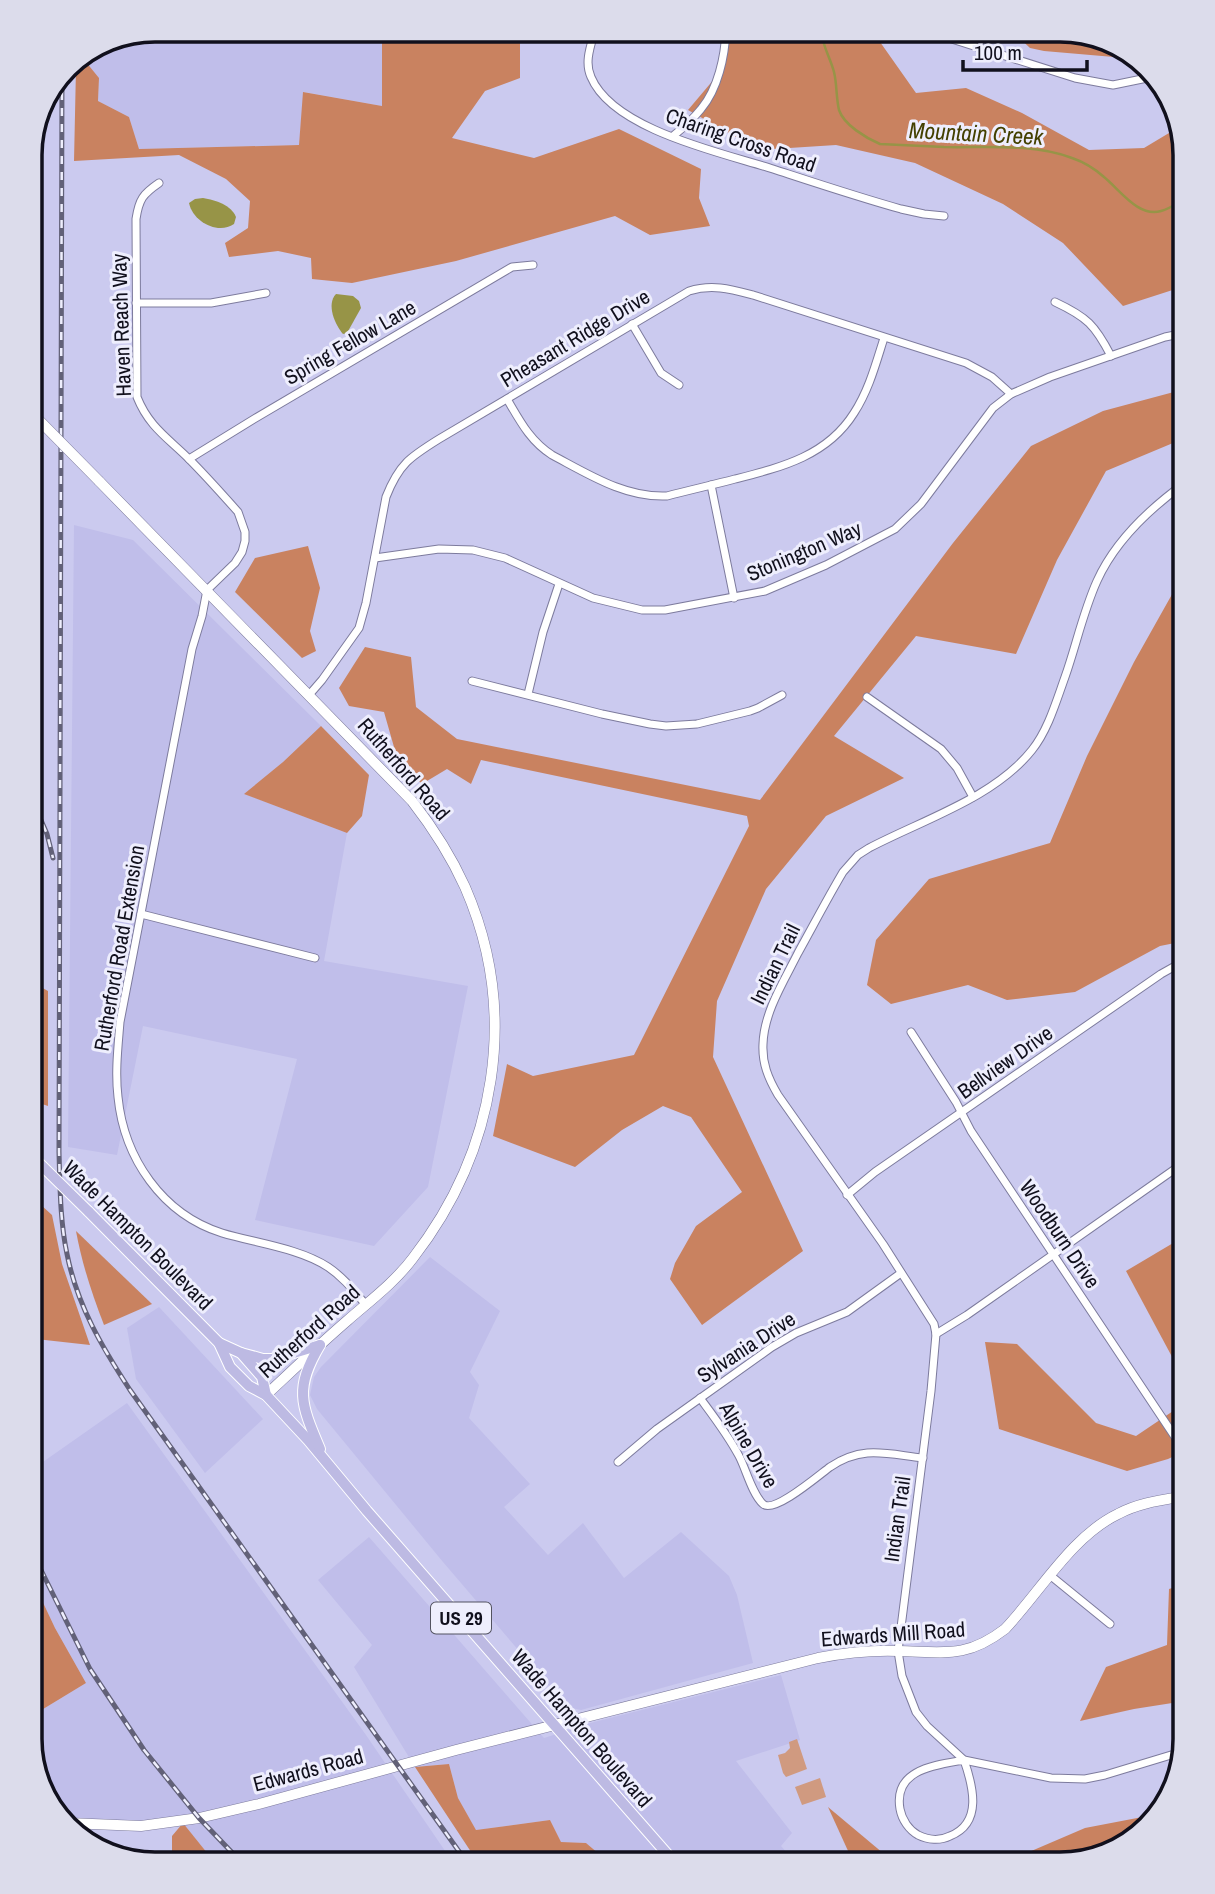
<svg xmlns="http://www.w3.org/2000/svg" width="1215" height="1894" viewBox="0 0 1215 1894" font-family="'Archivo Narrow',sans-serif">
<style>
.built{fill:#c0beea}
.green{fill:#d09a80}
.forest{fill:#c98260}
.water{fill:#979447}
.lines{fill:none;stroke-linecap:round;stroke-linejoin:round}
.stream{stroke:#979447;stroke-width:2.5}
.street-casing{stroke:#7d7b9d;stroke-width:9}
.secondary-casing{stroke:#7d7b9d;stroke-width:11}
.primary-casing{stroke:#fff;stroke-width:12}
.street{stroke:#fff;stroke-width:7}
.secondary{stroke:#fff;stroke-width:10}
.primary{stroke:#bdbae3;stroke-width:10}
.rail-casing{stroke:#626178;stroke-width:5}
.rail{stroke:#eeeefd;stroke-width:2.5;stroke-dasharray:8;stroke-linecap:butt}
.secondary-bridge-casing{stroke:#7d7b9d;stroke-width:11;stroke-linecap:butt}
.primary-bridge-casing{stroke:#fff;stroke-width:12;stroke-linecap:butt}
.secondary-bridge{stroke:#fff;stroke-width:10}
.primary-bridge{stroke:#bdbae3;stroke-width:10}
.labels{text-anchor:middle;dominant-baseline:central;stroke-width:6;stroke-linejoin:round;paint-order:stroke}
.shield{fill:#eeeefd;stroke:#535360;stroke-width:2}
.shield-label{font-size:19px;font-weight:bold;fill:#11101d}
.street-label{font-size:21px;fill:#11101d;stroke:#eeeefd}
.water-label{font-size:23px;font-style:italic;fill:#434000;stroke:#eeeefd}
.rim{fill:none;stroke:#11101d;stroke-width:3.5}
</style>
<rect width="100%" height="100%" fill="#cbcaef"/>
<g class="built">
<polygon points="155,30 382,30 382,106 304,92 299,145 139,149 129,117 98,101 99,78 86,62 86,54 108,39"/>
<polygon points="74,525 133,540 321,726 283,762 245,794 347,833 324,961 468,986 428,1187 374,1246 255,1220 297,1059 143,1026 117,1155 68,1147"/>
<polygon points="430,1257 500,1311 470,1372 479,1385 469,1418 530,1484 504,1507 548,1555 583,1523 624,1578 681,1532 729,1576 737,1595 753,1663 581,1710 567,1707 443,1562 317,1409 310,1395 314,1377 321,1367"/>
<polygon points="159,1307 263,1419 205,1473 136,1379 127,1328"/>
<polygon points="127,1403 366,1735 454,1864 216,1864 183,1823 67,1823 43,1795 30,1739 30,1717 86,1683 55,1628 30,1575 30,1471"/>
<polygon points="369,1537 544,1738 594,1722 781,1675 800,1740 736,1761 792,1833 781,1846 797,1864 607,1864 605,1859 586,1843 561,1842 550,1820 476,1830 458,1798 449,1764 415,1767 354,1667 372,1645 318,1580"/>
</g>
<g class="green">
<polygon points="797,1739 807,1769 786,1777 783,1773 778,1755 785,1753 790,1748 789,1742"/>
<polygon points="820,1778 826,1797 802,1805 795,1787"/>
</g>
<g class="forest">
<polygon points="382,30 520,30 520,78 485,91 452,138 534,158 619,129 701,169 699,198 710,226 650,235 615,216 456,261 352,283 312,279 311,258 278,251 229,257 225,243 248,228 250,201 226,179 179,155 74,161 76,68 78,59 86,54 86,62 99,78 98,101 129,117 139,149 299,145 303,92 382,106"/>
<polygon points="728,30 874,30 873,32 916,93 966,88 1022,113 1089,150 1144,148 1179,127 1185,155 1185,286 1123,306 1063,243 1003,204 915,163 836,145 759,150 688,110 715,78"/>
<polygon points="1011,30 1068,30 1130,51 1137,59 1044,51 1030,48"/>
<polygon points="1185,389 1185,438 1106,471 1057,560 1016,654 916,636 834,736 904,778 826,816 766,889 717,1001 713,1057 803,1251 702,1325 670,1279 675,1263 696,1226 742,1192 691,1117 663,1106 622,1130 575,1167 493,1136 507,1064 533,1076 634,1055 749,826 747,816 481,760 471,784 447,769 422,784 398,761 384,712 349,706 339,688 365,647 411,657 416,707 457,739 760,800 953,543 1031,446 1103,411"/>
<polygon points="308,546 320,588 310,631 316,651 302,658 235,592 255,558"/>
<polygon points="1185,581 1185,941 1160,946 1075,992 1007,1000 968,985 891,1004 867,985 876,940 929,879 1050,843 1087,756 1134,662 1175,589"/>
<polygon points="321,726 369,775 362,816 347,833 244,794 283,762"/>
<polygon points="30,981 48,991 48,1106 30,1100"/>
<polygon points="30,1195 52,1215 62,1264 90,1345 36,1339 30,1363"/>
<path d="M76 1231 152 1304 104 1325C92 1294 82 1264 76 1231Z"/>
<polygon points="1185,1236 1185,1381 1126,1271"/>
<polygon points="985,1342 1017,1344 1096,1423 1136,1436 1185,1403 1185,1451 1168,1459 1127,1471 999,1429"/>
<polygon points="30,1575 55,1628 86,1683 30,1717 30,1693 33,1690 30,1681 30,1649 33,1645 30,1637"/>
<polygon points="1185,1584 1185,1701 1134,1709 1080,1721 1106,1667 1167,1645 1169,1589"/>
<polygon points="449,1764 458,1798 476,1830 550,1820 561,1842 586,1843 605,1859 607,1864 479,1864 415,1767"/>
<polygon points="828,1807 896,1864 854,1864"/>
<polygon points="1158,1814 1116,1851 1060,1864 1007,1864 1022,1855 1085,1828"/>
<polygon points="183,1823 216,1864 175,1864 172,1860 172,1836"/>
</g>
<g class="water">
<path d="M203 198C216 200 231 205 236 217L234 224C218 235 193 222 189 203L195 199Z"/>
<path d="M336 294 353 296 359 301 361 308 347 333 343 334C335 325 326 304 336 294Z"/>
</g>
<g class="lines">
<path class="stream" d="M821 30C822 45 830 57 834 72 837 84 836 97 839 110 844 125 866 138 880 144 902 145 923 146 944 147 986 148 1032 143 1072 158 1084 162 1095 169 1104 177 1120 190 1139 218 1161 211 1169 209 1178 203 1185 199"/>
<g class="street-casing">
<g id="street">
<path d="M595 30C591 45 584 62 591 77 613 130 723 153 773 169 816 183 858 197 901 209L924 214 944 216"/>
<polyline points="936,34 1075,78 1113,85 1152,77"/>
<path d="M673 136C683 128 693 119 701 109 718 89 725 56 726 30"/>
<path d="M159 183C143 194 139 199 136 219L137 397C149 427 168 438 189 459 206 476 222 494 238 512L245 532V541L242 552 235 563 207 590 202 616 192 649 120 1022C118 1047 115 1072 118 1097 124 1158 162 1214 222 1233 255 1243 299 1248 328 1267 343 1277 354 1291 366 1305"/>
<path d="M1055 302C1087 317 1095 325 1111 356"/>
<polyline points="136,303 211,303 266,293"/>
<polyline points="632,324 661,373 679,385"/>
<path d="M507 399C520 421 530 441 552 455 588 474 625 498 667 496 690 490 712 485 735 479 782 467 827 456 854 413 869 390 876 363 884 338"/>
<polyline points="189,459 254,419 512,267 533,265"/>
<polyline points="711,485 734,598"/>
<polyline points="375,558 439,549 473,550 505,558 593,598 642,610 665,610 765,591 826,565 895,529 921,504 993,408 1011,394 1050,377 1165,337 1185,333"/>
<polyline points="472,681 602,714 650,724 666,726 697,724 750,711 758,708 782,695"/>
<polyline points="528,694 543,632 559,584"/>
<path d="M309 695 322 680 359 628 366 603 386 497C399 464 410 457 439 439L689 291C712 284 730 289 753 295L966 363 992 377 1011 394"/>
<polyline points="867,697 941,749 957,768 973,797"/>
<polyline points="141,914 315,958"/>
<polyline points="911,1032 956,1102 971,1131 1185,1452"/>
<polyline points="847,1195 875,1172 1161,974 1177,965 1185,963"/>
<polyline points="936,1334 967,1315 1185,1162"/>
<path d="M700 1398C714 1417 728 1435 739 1456 746 1469 752 1494 763 1504 774 1514 819 1475 830 1467 863 1445 886 1454 923 1458"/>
<polyline points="618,1462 657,1429 772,1347 796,1333 847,1312 901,1273"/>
<polyline points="1051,1576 1110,1624"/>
<path d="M1181 1752 1105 1775 1085 1779 1051 1778 964 1760 927 1726 916 1712 902 1676 898 1651 931 1391 936 1334 934 1324 883 1244 778 1095C768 1078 762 1063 763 1044 764 1012 784 981 798 953 813 926 827 899 843 872L858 855 869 848C922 820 994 798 1032 750 1048 730 1056 702 1065 677 1076 646 1083 612 1097 581 1115 541 1149 509 1185 483"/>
<path d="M964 1760C973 1786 983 1823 950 1836 940 1841 928 1840 918 1835 909 1830 902 1820 900 1809 893 1769 936 1765 964 1760Z"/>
</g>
</g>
<g class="secondary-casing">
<g id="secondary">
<path d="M99 481 412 801C433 828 451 856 465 887 520 1013 496 1151 413 1258 395 1282 371 1300 348 1320 320 1344 293 1370 266 1395"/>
<path d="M68 1823 141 1826 199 1818 259 1804 456 1750 818 1658C844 1653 871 1650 898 1651 944 1652 966 1659 1005 1629 1040 1592 1072 1536 1118 1514 1138 1503 1162 1500 1185 1496"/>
</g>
</g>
<g class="primary-casing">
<g id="primary">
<polyline points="88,1211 219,1343 230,1367 249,1386 266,1395 308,1440 367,1511 676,1864"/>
<polyline points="219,1343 241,1353 262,1377 266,1395"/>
<polyline points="241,1353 263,1359 274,1359 320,1345"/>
<path d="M320 1449C301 1404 294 1389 320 1345"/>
</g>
</g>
<use href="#street" class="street"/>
<use href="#secondary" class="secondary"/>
<use href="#primary" class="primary"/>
<g class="rail-casing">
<g id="rail">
<path d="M62 76 59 1152C60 1186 60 1221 67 1254 77 1305 102 1347 130 1390L468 1864"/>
<polyline points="30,795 47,834 53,858"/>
<polyline points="30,1539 38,1564 90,1669 144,1750 199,1818 243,1864"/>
</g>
</g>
<use href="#rail" class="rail"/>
<g class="secondary-bridge-casing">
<polyline id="secondary-bridge" points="30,411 99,481"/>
</g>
<g class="primary-bridge-casing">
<polyline id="primary-bridge" points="34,1158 88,1211"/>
</g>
<use href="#secondary-bridge" class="secondary-bridge"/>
<use href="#primary-bridge" class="primary-bridge"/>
</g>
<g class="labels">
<rect class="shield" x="431" y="1602.5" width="60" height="31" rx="5"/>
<g class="shield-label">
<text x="461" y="1618">US 29</text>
</g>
<g class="street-label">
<text transform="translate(741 140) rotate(19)">Charing Cross Road</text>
<text transform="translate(121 325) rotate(-92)">Haven Reach Way</text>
<text transform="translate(575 338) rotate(-31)">Pheasant Ridge Drive</text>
<text transform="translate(350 342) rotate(-30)">Spring Fellow Lane</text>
<text transform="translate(804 551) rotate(-23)">Stonington Way</text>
<text transform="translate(404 769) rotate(49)">Rutherford Road</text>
<text transform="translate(119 948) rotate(-80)">Rutherford Road Extension</text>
<text transform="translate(775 964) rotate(-64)">Indian Trail</text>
<text transform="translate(1005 1062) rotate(-35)">Bellview Drive</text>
<text transform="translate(1060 1234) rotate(56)">Woodburn Drive</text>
<text transform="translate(138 1235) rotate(45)">Wade Hampton Boulevard</text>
<text transform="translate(309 1331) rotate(-42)">Rutherford Road</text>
<text transform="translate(746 1347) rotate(-33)">Sylvania Drive</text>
<text transform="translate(749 1445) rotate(60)">Alpine Drive</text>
<text transform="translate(897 1519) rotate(-82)">Indian Trail</text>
<text transform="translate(893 1634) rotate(-4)">Edwards Mill Road</text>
<text transform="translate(582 1728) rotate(49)">Wade Hampton Boulevard</text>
<text transform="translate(308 1770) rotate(-15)">Edwards Road</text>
</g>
<g class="water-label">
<text transform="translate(976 133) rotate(3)">Mountain Creek</text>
</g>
</g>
<path d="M0 0H1215V1894H0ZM155 42H1060A113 113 0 0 1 1173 155V1739A113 113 0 0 1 1060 1852H155A113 113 0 0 1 42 1739V155A113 113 0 0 1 155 42Z" fill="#dcdceb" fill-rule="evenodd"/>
<path class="rim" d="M155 42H1060A113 113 0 0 1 1173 155V1739A113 113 0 0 1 1060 1852H155A113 113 0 0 1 42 1739V155A113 113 0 0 1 155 42Z"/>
<path d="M963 60v10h124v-10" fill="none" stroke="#11101d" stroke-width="3.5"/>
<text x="974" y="60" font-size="21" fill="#11101d" stroke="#eeeefd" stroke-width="5" paint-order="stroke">100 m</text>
</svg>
